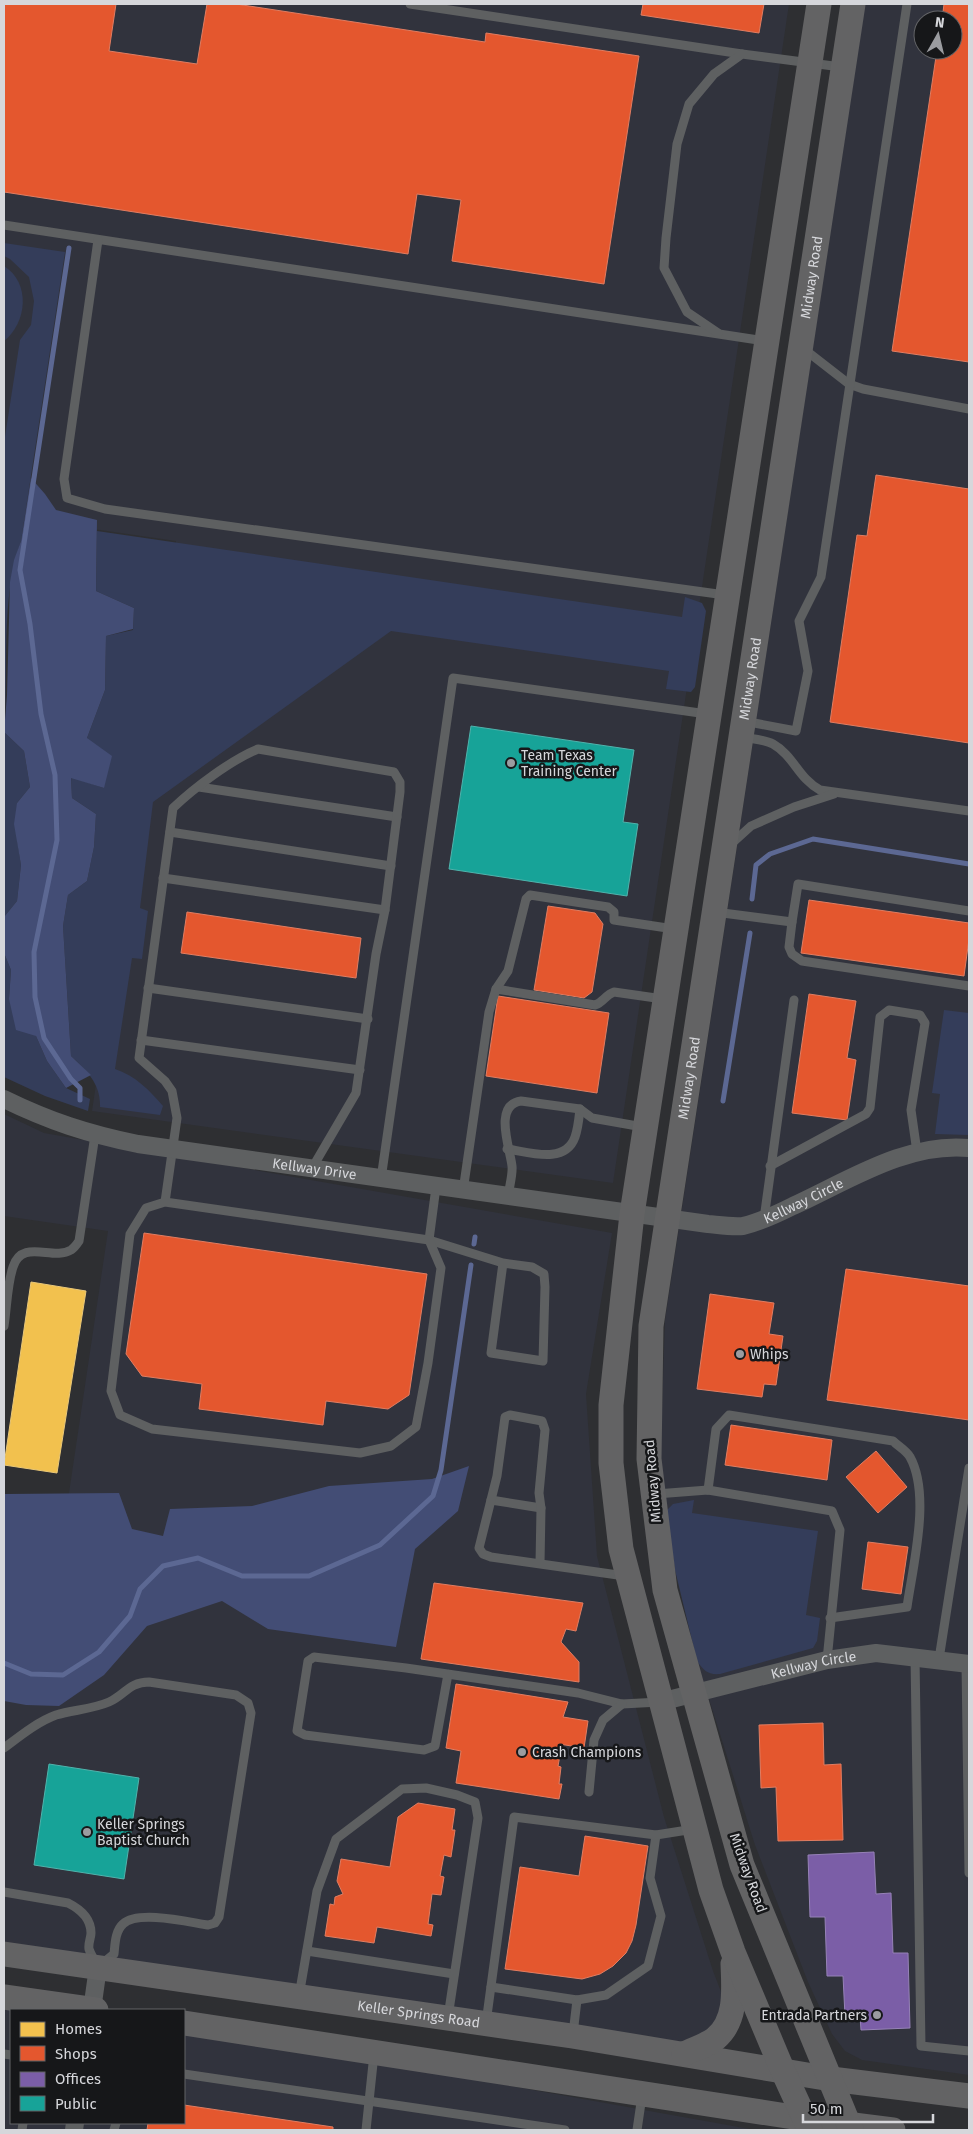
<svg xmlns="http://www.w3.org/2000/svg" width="973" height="2134" viewBox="0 0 973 2134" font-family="'Fira Sans',sans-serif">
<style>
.built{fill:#31333d;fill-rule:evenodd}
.green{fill:#343d5a}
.forest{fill:#434d75}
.homes{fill:#f2c14e;stroke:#eac878}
.shops{fill:#e4572e;stroke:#e07d62}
.offices{fill:#7b5ea7;stroke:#9682b7}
.public{fill:#17a398;stroke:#50b3ac}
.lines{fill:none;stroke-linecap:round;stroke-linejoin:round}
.stream{stroke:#5c6893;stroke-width:5}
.service{stroke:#5e6061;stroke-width:9}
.minor{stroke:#5e6061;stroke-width:18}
.secondary{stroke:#636364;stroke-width:25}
.poi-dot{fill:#9b9ca0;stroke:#161719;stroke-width:2}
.labels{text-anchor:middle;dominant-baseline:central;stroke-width:5;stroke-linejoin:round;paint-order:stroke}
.street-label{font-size:14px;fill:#d6d7db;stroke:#161719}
.poi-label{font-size:14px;fill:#d6d7db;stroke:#161719;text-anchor:start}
</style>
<rect width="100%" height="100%" fill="#2e2f32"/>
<g class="built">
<polygon points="4,4 789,4 613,1183 92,1111 176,541 4,516"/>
<path d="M865 4H969V2075L862 2060 845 2051 832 2034 808 1982 755 1845 697 1661 660 1470 665 1320ZM923 20H953V50H923Z"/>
<polygon points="4,1114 44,1133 612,1233 586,1394 597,1556 664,1817 713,1971 725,2002 719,2026 685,2043 4,1943 4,1688 36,1692 69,1493 108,1231 4,1216"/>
<polygon points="4,2008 11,2010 11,2123 184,2123 184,2034 400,2066 755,2130 4,2130"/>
</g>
<g class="green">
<path d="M4 243 65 252 21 541C0 599 9 670 4 732L24 751 30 787 17 803V839L21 865 17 901 4 917V443L20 340 31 325 34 301 29 277 10 259 4 256Z"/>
<path d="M4 266C31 283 27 323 4 341Z"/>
<path d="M97 531 682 617 685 597 702 603 706 611 695 687 691 692 666 689 669 671 391 631 153 802 140 908 148 911 142 959 132 958 115 1069C136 1076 149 1090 163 1106L160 1115 100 1107C101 1084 87 1071 71 1056L63 926 68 895 87 881 94 847 96 814 72 798 71 777 104 788 87 738 105 690 106 636 133 630 134 608 96 591Z"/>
<polygon points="4,953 11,970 9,999 36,1036 47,1061 66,1088 90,1099 88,1111 45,1096 4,1077"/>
<polygon points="944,1010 969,1013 969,1135 935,1134 940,1094 932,1093"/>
<path d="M694 1500 692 1513 818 1531 806 1615 820 1618 817 1641 813 1648 720 1674C708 1675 704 1671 697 1661L675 1570 666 1511 673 1504Z"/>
</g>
<g class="forest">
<polygon points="31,478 45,494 56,510 97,520 96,591 134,608 133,629 106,636 105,690 87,738 112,756 104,788 71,778 72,798 96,814 94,847 87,881 68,895 63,926 71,1056 91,1075 66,1088 47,1061 36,1036 16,1030 9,999 11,970 4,953 4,917 17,901 21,865 14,824 17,803 30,787 24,751 4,732 7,695 10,582 14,560 21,541"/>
<polygon points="469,1466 458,1511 415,1549 396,1647 268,1629 222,1601 147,1626 104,1675 59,1706 26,1705 4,1701 4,1496 5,1494 119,1493 132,1529 163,1536 170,1509 252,1506 329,1486 432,1479"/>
</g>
<polygon class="homes" points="31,1282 86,1291 57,1473 4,1465"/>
<g class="shops">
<polygon points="4,4 116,4 109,51 197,64 207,4 236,4 485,42 486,33 639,56 604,284 452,261 461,200 417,194 408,254 4,192"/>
<polygon points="643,4 764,4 759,33 641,15"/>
<polygon points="944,4 969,4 969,362 892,351 937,50 953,50 953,20 942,20"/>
<polygon points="876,475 969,489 969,743 830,722 857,535 867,536"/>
<polygon points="809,900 969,923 969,939 964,976 801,953"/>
<polygon points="548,906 595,913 603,924 592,992 584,998 534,990"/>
<polygon points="187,912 361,938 356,978 181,953"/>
<polygon points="809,994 856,1001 847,1058 856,1060 847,1120 792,1113"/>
<polygon points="498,996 609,1013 597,1093 486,1076"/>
<polygon points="144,1233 427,1274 409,1395 388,1409 326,1401 323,1425 199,1409 202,1384 142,1376 126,1354"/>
<polygon points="846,1269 969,1286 969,1420 827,1400"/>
<polygon points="710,1294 774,1303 769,1334 783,1336 776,1385 764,1384 762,1397 697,1389"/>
<polygon points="731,1425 832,1440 827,1480 725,1465"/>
<polygon points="876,1451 907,1487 878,1513 846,1477"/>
<polygon points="868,1542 908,1547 901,1594 862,1589"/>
<polygon points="434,1583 583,1603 576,1631 566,1629 561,1642 579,1662 579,1682 421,1659"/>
<polygon points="456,1684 568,1702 563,1717 588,1721 584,1748 559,1744 558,1749 561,1750 558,1766 561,1767 559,1784 562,1784 559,1799 456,1783 461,1751 446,1748"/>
<polygon points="823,1723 824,1765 841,1764 843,1840 778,1841 776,1787 761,1788 759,1725"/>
<polygon points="418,1803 455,1809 452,1830 455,1830 451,1857 444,1855 440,1876 444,1877 441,1895 432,1894 428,1924 433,1925 431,1936 377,1927 374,1943 325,1936 330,1904 334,1905 335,1897 343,1894 337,1881 341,1859 390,1867 398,1817"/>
<polygon points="585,1836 648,1846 636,1925 632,1941 626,1953 613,1966 600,1974 582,1979 505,1969 520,1867 579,1876"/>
<polygon points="184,2105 333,2127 333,2130 147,2130 148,2123 184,2123"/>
</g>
<polygon class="offices" points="874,1852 876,1894 891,1893 893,1953 908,1953 910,2028 861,2030 860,2016 845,2016 843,1976 827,1976 825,1917 810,1917 808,1855"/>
<g class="public">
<polygon points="471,726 634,750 623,822 638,824 627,896 449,869"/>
<polygon points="49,1764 139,1778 124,1879 34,1865"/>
</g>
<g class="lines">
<g class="stream">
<polyline points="69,248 20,570 30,624 41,714 55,775 57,840 34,952 35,997 44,1038 71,1079 80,1088 80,1100"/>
<polyline points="752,899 756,865 770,854 813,839 969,864"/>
<polyline points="723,1101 750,933"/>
<polyline points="474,1244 475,1237"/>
<polyline points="4,1663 31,1674 63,1675 99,1652 130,1616 140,1589 163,1566 198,1558 242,1576 309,1576 380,1545 433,1496 441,1470 471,1265"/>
</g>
<g class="service">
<polyline points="410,4 742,54"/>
<polyline points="4,225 765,341"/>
<polyline points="98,240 64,479 67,498 105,509 725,595"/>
<polyline points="718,333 687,312 664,268 666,238 677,144 689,104 714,74 742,54 841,67"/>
<polyline points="804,349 849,384 863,389 969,409"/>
<polyline points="744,721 796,731 808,671 799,621 821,577 907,4"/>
<path d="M742 737C751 739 764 739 773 744 794 756 798 778 820 790L969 811"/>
<polyline points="199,787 397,817"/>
<polyline points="170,832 391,866"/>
<polyline points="730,845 751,826 794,807 834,794"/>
<polyline points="163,878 385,910"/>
<polyline points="715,912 792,922 789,947 792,954 802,961 969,986"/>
<polyline points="792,922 798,884 969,911"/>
<polyline points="148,988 368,1019"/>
<path d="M496 989 595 1005C604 1002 605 995 614 992L663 999"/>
<polyline points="141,1040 360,1070"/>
<path d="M507 1149C529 1152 565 1165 575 1137 578 1129 579 1118 580 1109"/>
<polyline points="770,1166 866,1114 870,1108 880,1017 889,1010 920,1015 925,1023 911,1110 917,1152"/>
<polyline points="381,1179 453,678 707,714"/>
<polyline points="436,1187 429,1240 503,1263 491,1353 543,1361 545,1287 544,1274 532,1267 503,1263"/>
<polyline points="463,1191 489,1012 496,989 508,971 526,899 530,895 608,907 614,912 614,920 674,929"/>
<path d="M508 1197C509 1187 513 1175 512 1166 510 1148 493 1105 521 1101L580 1109 592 1118 643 1127"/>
<path d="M165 1202 429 1240 441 1268 428 1363 416 1427 391 1446 360 1453 152 1429 120 1415 111 1391 130 1234 146 1208 165 1202 177 1118 172 1091 165 1081 139 1058 173 808C194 788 231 760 258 749L394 772 400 782V792L385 910 376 954 356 1093 311 1170"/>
<polyline points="764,1219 794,1000"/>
<path d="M4 1326C7 1307 7 1285 13 1267 22 1238 53 1261 71 1250 74 1248 77 1244 79 1241L95 1135"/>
<path d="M708 1490 716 1429 729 1415 893 1441C898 1446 907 1451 910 1457 931 1495 913 1565 907 1607L830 1618"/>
<polyline points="656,1494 708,1490 832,1511 840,1530 827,1660"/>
<polyline points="491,1500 541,1508"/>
<polyline points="540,1564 541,1508 539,1493 545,1430 542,1421 510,1415 505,1417 497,1476 479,1548 483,1554 491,1557 625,1576"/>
<polyline points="915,1657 921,2046 969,2051"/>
<polyline points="939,1659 969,1468"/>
<polyline points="966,1664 969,1873"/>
<polyline points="448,1674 435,1746 424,1750 305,1735 297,1731 308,1661 314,1657 406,1668 578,1693 622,1704 660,1702"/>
<path d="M4 1748C20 1736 37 1722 56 1715 73 1710 93 1709 109 1702 125 1695 129 1682 149 1682L236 1695 248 1703 251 1713 219 1917 215 1923 208 1925C188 1922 138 1910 123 1924 115 1931 115 1945 114 1954L98 1967C95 1961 91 1955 89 1949 88 1943 91 1938 91 1933 91 1918 80 1909 68 1903L4 1892"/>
<polyline points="589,1792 594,1740 603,1720 622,1704"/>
<polyline points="307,1951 454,1974"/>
<polyline points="491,1987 577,2000 606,1995 648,1966 661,1916 650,1878 656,1835"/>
<polyline points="299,1996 317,1891 336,1839 402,1789 426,1788 457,1795 475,1802 478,1818 448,2017"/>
<polyline points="486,2023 514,1817 656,1835 694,1829"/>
<polyline points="573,2034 577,2000"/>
<polyline points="4,2054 11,2055"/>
<polyline points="184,2074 565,2130"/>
<polyline points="22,2130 23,2123"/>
<polyline points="114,2130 116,2123"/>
<polyline points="366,2130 374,2054"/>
<polyline points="637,2130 642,2096"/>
</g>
<g class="minor">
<path id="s1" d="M4 1099C49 1121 88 1134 138 1144L708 1224C719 1225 732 1227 743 1226 760 1222 777 1214 793 1206 848 1181 906 1142 969 1148"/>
<path id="s2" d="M660 1702 827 1660 876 1653 969 1664"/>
<polyline points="92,2010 98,1967"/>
<polyline points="74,2130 75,2123"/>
</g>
<g class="secondary">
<path id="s3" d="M4 1954 572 2036 831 2079 969 2096"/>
<polyline points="4,1997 96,2010"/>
<polyline points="184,2023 806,2119 893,2130"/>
<path d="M684 2054C694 2049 708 2045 716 2038 737 2020 734 1990 733 1964"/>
<polyline points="810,2130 783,2071 733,1952 711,1890 621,1549 611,1463 611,1405 632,1214 819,4"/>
<path id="s4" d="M851 2130 742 1865 665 1590 649 1459 651 1326 853 4"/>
</g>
</g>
<g class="poi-dot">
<circle cx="511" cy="763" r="5"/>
<circle cx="740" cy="1354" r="5"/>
<circle cx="522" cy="1752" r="5"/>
<circle cx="87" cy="1832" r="5"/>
<circle cx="877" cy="2015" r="5"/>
</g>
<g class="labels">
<g class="street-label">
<text stroke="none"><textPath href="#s4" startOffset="1898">Midway Road</textPath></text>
<text stroke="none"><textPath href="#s4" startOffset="1492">Midway Road</textPath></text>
<text stroke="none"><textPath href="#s4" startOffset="1088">Midway Road</textPath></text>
<text stroke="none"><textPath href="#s1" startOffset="320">Kellway Drive</textPath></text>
<text stroke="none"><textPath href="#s1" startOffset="818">Kellway Circle</textPath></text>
<text transform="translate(653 1481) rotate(-95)">Midway Road</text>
<text stroke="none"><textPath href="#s2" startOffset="158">Kellway Circle</textPath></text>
<text transform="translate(748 1873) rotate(70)">Midway Road</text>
<text stroke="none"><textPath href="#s3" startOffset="419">Keller Springs Road</textPath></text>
</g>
<g class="poi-label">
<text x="521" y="755">Team Texas<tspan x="521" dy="16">Training Center</tspan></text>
<text x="750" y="1354">Whips</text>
<text x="532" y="1752">Crash Champions</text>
<text x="97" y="1824">Keller Springs<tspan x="97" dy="16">Baptist Church</tspan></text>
<text x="867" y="2015" text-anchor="end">Entrada Partners</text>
</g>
</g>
<rect width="973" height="2134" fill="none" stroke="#d6d7db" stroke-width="10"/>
<rect x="10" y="2009" width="175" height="115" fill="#161719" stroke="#636467"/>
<rect x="20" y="2022" width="25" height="15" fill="#f2c14e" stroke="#636467"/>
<text x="55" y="2034" font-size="15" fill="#d6d7db">Homes</text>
<rect x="20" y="2046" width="25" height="15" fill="#e4572e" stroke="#636467"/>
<text x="55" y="2059" font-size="15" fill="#d6d7db">Shops</text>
<rect x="20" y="2072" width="25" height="15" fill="#7b5ea7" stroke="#636467"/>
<text x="55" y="2084" font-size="15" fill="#d6d7db">Offices</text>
<rect x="20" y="2096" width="25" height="15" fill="#17a398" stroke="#636467"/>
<text x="55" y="2109" font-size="15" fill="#d6d7db">Public</text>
<g transform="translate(938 35) rotate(8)"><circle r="24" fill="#161719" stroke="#636467"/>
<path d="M0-4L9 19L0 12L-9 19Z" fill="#9b9ca0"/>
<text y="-8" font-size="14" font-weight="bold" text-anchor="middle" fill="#d6d7db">N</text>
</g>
<path d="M803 2114v8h130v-8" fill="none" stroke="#d6d7db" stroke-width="2.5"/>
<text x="810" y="2114" font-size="15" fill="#d6d7db" stroke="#161719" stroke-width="4" paint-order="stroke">50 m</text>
</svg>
